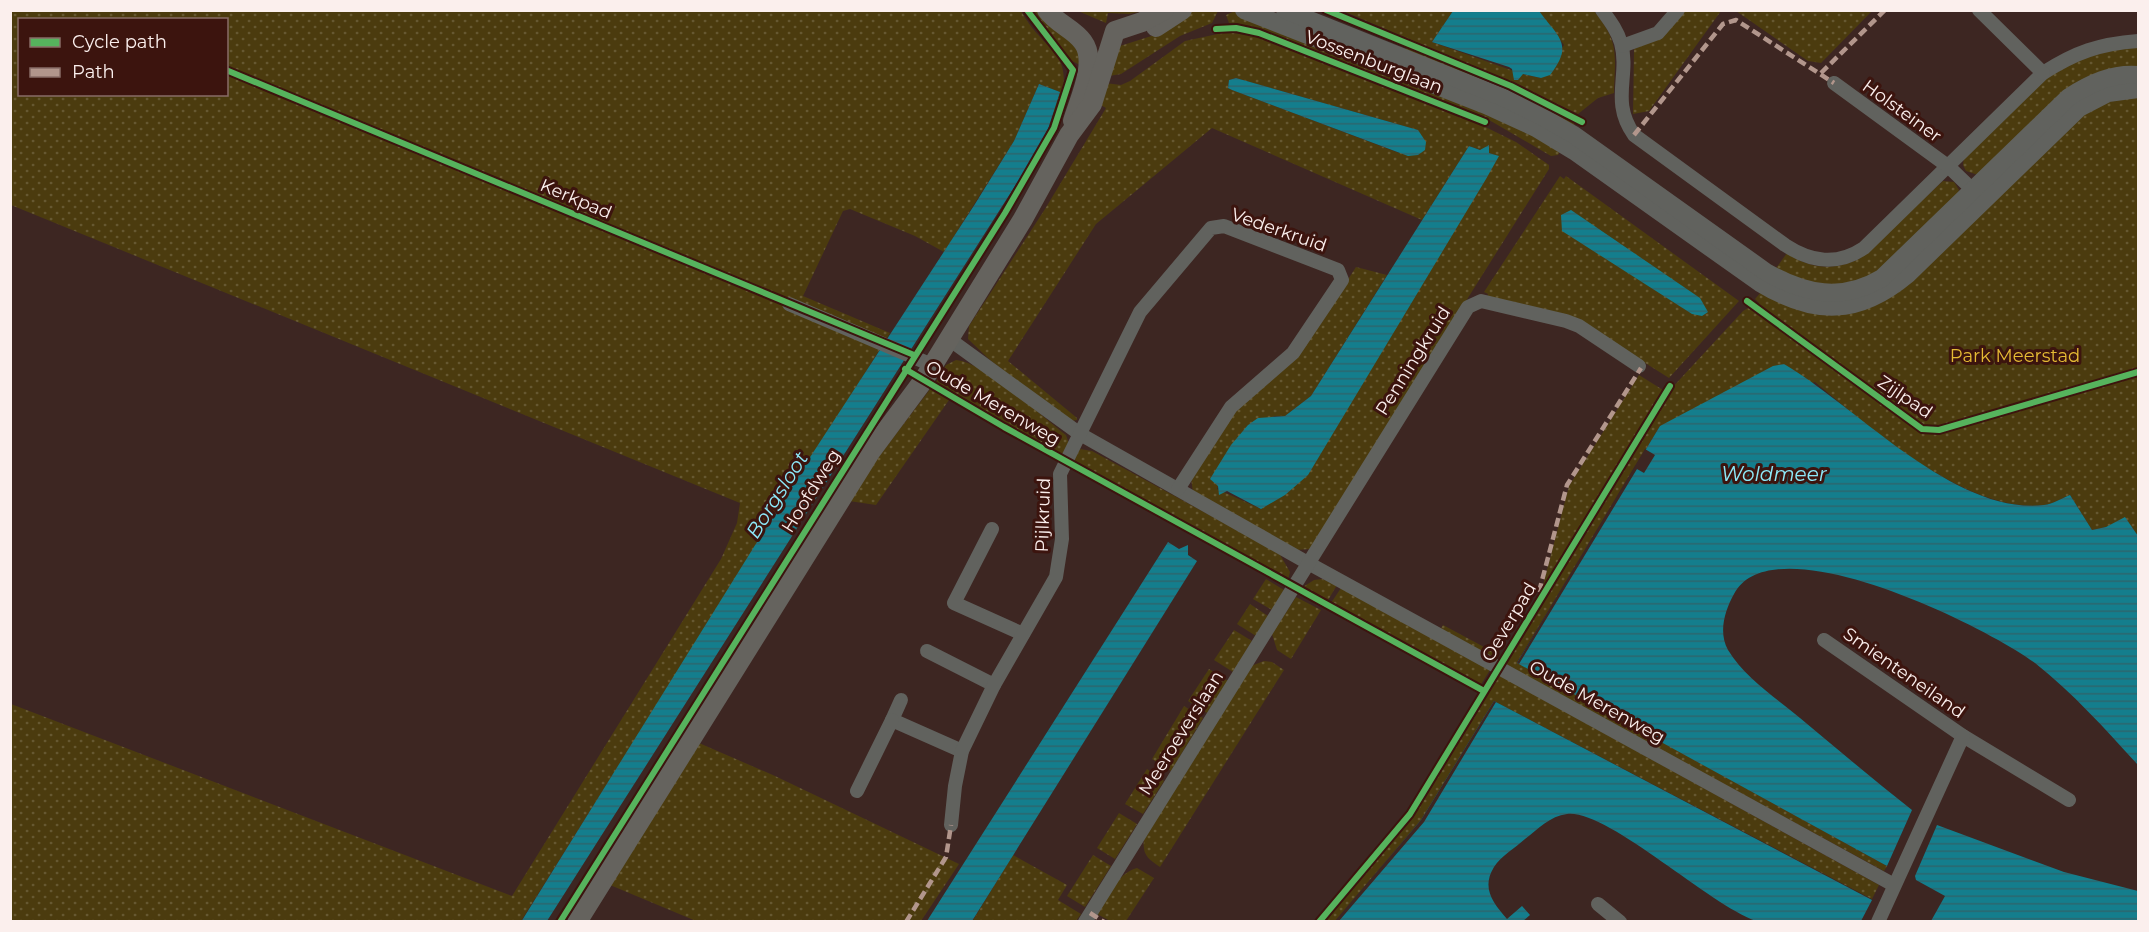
<svg xmlns="http://www.w3.org/2000/svg" width="2149" height="932" viewBox="0 0 2149 932" font-family="Montserrat,sans-serif">
<style>
.green{fill:url(#green-dots);fill-rule:evenodd}
.water{fill:url(#water-rules)}
.pier{fill:#3d2622}
.lines{fill:none;stroke-linecap:round;stroke-linejoin:round}
.minor{stroke:#61625e;stroke-width:14}
.tertiary{stroke:#61625e;stroke-width:18}
.secondary{stroke:#65635e;stroke-width:20}
.quiet{stroke:#b2968c;stroke-width:4.5;stroke-dasharray:9 4.5;stroke-linecap:butt}
.cycleway-casing{stroke:#3c140e;stroke-width:10}
.cycleway{stroke:#56b35d;stroke-width:6}
.labels{text-anchor:middle;dominant-baseline:central;stroke-width:6;stroke-linejoin:round;paint-order:stroke}
.street-label{font-size:18px;fill:#fbefed;stroke:#3c140e}
.park-label{font-size:18px;fill:#e5bb34;stroke:#3c140e}
.water-label{font-size:20px;font-style:italic;fill:#8de9f9;stroke:#3c140e}
</style>
<defs>
<pattern id="green-dots" width="8" height="8" patternUnits="userSpaceOnUse" patternTransform="scale(1.5)"><rect width="8" height="8" fill="#4b3b0e"/><path d="M2 2h.1M6 6h.1" fill="none" stroke="#665831" stroke-width="1.8" stroke-linecap="round"/></pattern>
<pattern id="water-rules" width="6" height="5" patternUnits="userSpaceOnUse" patternTransform="scale(1.5)"><rect width="6" height="5" fill="#147e8d"/><path d="M0 2.5h6" fill="none" stroke="#2d666e"/></pattern>
</defs>
<rect width="100%" height="100%" fill="#3d2622"/>
<g class="green">
<path d="M10 11H1021C1046 56 1078 50 1057 112H1053L1060 92 1039 84 1014 141 944 252 915 236 850 209 843 211 803 296 890 333 521 921H11V704L512 896 721 559 737 523 740 503 11 205ZM20 20H226V94H20Z"/>
<polygon points="1032,11 1041,11 1074,42 1084,67 1070,60"/>
<polygon points="1078,11 1143,11 1129,14 1108,13 1106,23"/>
<polygon points="1191,11 1218,11 1212,23 1180,36 1121,74 1109,76 1120,46 1164,32"/>
<polygon points="1235,11 1490,112 1561,149 1558,155 1551,156 1484,117 1264,30 1229,23 1226,15"/>
<path d="M1343 11H1453L1432 42 1522 74 1541 78 1564 45 1539 11H1594C1620 43 1615 54 1614 93L1598 98 1578 114 1508 81Z"/>
<polygon points="1684,11 1721,11 1649,111 1633,114 1634,49 1665,35"/>
<polygon points="1736,11 1872,11 1821,63 1808,61"/>
<path d="M1227 32 1260 37 1467 118 1516 142 1549 165V169L1310 549 1296 550 1193 492 1191 478 1231 415 1305 346 1356 267 1387 275 1311 396 1285 416H1274L1218 486 1217 489 1261 509 1498 156 1469 146 1422 220 1212 128 1096 224 1008 361 1077 418V420L1071 421 1062 416 990 360 968 339 969 326 1045 209 1106 108 1097 103 1105 83 1121 85 1130 81 1185 41ZM1236 78 1418 130 1399 153 1232 90 1228 88 1229 80Z"/>
<polygon points="2138,45 2138,70 1978,175 1966,171 1963,165 1964,157 2047,77 2072,60"/>
<polygon points="1407,46 1572,120 1575,126 1404,53"/>
<path d="M2138 95V536L2125 518 2106 527 2092 530 2070 495C2062 498 2053 504 2044 505 1968 514 1870 428 1815 382L1660 426 1517 662 1887 866 1884 871 1504 665 1670 390 1743 311 1748 308 1755 312 1759 303 1755 299 1761 292 1823 314 2077 116 2104 99Z"/>
<polygon points="1560,176 1564,179 1566,176 1739,301 1669,378 1585,325 1487,298 1488,294 1484,292"/>
<path d="M1943 181 1954 182 1959 190 1957 196 1883 271 1863 282 1819 289 1774 271 1787 253C1810 269 1833 271 1859 259Z"/>
<path d="M956 360C984 362 1041 416 1066 435L1069 444 1064 453 1059 454 936 382 946 365Z"/>
<polygon points="1639,375 1663,390 1541,593 1569,486"/>
<polygon points="931,388 949,400 876,505 849,501 877,459"/>
<polygon points="1080,449 1092,451 1279,553 1290,572 1288,580 1076,464 1074,459"/>
<polygon points="1266,579 1284,590 1272,610 1253,599"/>
<polygon points="1322,579 1337,585 1327,602 1303,587 1314,580"/>
<polygon points="1341,588 1490,670 1480,686 1331,603"/>
<polygon points="1296,597 1321,610 1291,659 1277,650 1272,634"/>
<polygon points="1250,604 1268,616 1256,636 1237,624"/>
<polygon points="1443,625 1499,655 1496,660 1440,630"/>
<polygon points="1234,630 1252,641 1233,672 1214,660"/>
<path d="M1264 661 1272 662 1284 670 1160 867C1148 859 1142 855 1144 839L1251 666Z"/>
<polygon points="1209,669 1228,681 1207,713 1188,701"/>
<polygon points="1499,675 1879,885 1872,899 1494,701 1421,820 1335,921 1324,922 1414,814"/>
<polygon points="1184,706 1203,718 1171,771 1152,759"/>
<polygon points="699,743 775,776 959,864 921,921 696,921 610,885"/>
<polygon points="1147,769 1164,781 1143,814 1125,804"/>
<polygon points="1119,813 1137,824 1115,859 1097,848"/>
<polygon points="1013,855 1067,885 1058,900 1081,914 1076,921 972,922"/>
<polygon points="1093,855 1111,866 1085,907 1067,896"/>
<path d="M1137 868 1154 878 1126 921H1110L1097 914C1108 897 1116 874 1137 868Z"/>
</g>
<g class="water">
<path d="M1453 11H1539C1559 38 1574 44 1550 75L1541 78 1523 74 1518 80H1514L1512 69 1509 67 1432 42Z"/>
<polygon points="1236,78 1418,130 1426,142 1425,150 1418,155 1408,156 1232,90 1228,88 1229,80"/>
<polygon points="1039,84 1060,92 1048,129 1029,164 547,921 521,922 803,468 975,204 1014,141"/>
<polygon points="1489,145 1489,153 1499,156 1486,179 1308,475 1285,495 1261,509 1227,491 1219,495 1218,486 1210,479 1231,445 1248,425 1258,418 1285,416 1311,396 1469,146 1480,150"/>
<polygon points="1571,210 1700,298 1708,312 1702,316 1692,314 1562,231 1561,215"/>
<path d="M1784 364C1856 406 1955 516 2044 505 2053 504 2062 498 2070 495L2092 530 2106 527 2125 517 2138 536V765C2106 730 2073 693 2035 663 1989 628 1773 520 1734 594 1725 610 1718 632 1728 650 1745 678 1775 697 1800 718 1837 749 1874 780 1912 810L1887 866 1517 663 1660 426 1773 366Z"/>
<polygon points="1168,542 1179,549 1188,545 1188,555 1197,561 972,921 927,921"/>
<path d="M1494 701 1872 900 1861 921C1841 921 1771 926 1756 921 1708 904 1607 809 1567 814 1550 816 1538 829 1525 839 1515 848 1501 856 1494 867 1481 888 1493 903 1507 919L1522 906 1530 915 1523 921 1335 922 1421 820Z"/>
<polygon points="1937,825 2064,872 2138,891 2138,921 1931,921 1945,896 1916,880 1915,876"/>
</g>
<g class="pier">
<polygon points="1645,449 1655,455 1644,473 1637,469 1519,664 1517,663"/>
<polygon points="1494,701 1496,702 1424,822 1339,921 1335,921 1421,820"/>
</g>
<g class="lines">
<g class="minor">
<path d="M1602 10C1610 21 1617 30 1621 43 1630 76 1610 101 1634 135L1785 245C1811 262 1837 266 1864 248L2043 73C2076 52 2099 44 2138 41"/>
<polyline points="1979,10 2043,73"/>
<polyline points="1622,46 1658,33 1678,10"/>
<polyline points="1834,83 1949,167 1979,196"/>
<polyline points="789,304 932,365"/>
<polyline points="949,339 1080,434 1308,563 1894,885"/>
<polyline points="992,529 954,603 1023,634"/>
<polyline points="1824,640 1963,736 2069,800"/>
<polyline points="927,651 994,685"/>
<polyline points="901,700 892,720 962,751"/>
<polyline points="857,791 892,720"/>
<polyline points="951,825 955,786 962,751 994,685 1056,577 1062,539 1060,474 1140,312 1211,228 1224,226 1338,270 1342,280 1293,353 1231,407 1178,489"/>
<polyline points="1598,904 1620,922"/>
<polyline points="1085,922 1468,307 1481,301 1566,321 1579,326 1639,366"/>
<polyline points="1878,922 1963,736"/>
</g>
<g class="tertiary">
<path d="M1244 10 1486 105 1536 128 1574 151 1760 283C1815 316 1858 316 1908 274L2079 108 2108 93 2138 89"/>
<path d="M1285 10 1502 97 1539 115 1574 135 1766 272C1805 294 1842 302 1882 278L2069 97C2091 83 2112 73 2138 75"/>
</g>
<g class="secondary">
<path d="M1047 10C1057 24 1074 29 1083 42 1098 62 1079 100 1073 121"/>
<polyline points="1156,27 1182,10"/>
<polyline points="577,922 871,451 923,381 1023,219 1069,135 1092,104 1115,31 1142,22 1164,10"/>
</g>
<g class="quiet">
<polyline points="1821,73 1885,10"/>
<polyline points="1634,135 1723,24 1736,20 1834,83"/>
<polyline points="1539,592 1567,485 1641,368"/>
<polyline points="1090,913 1104,922"/>
<polyline points="906,922 946,857 951,825"/>
</g>
<g class="cycleway-casing">
<g id="cycleway">
<polyline points="1326,10 1511,86 1582,122"/>
<polyline points="1216,29 1236,28 1259,33 1485,122"/>
<polyline points="226,70 914,355"/>
<polyline points="1747,301 1922,429 1939,430 2138,372"/>
<polyline points="905,369 1004,427 1484,691"/>
<polyline points="560,922 1005,213 1054,128 1073,70 1027,10"/>
<polyline points="1319,922 1410,814 1670,386"/>
</g>
</g>
<use href="#cycleway" class="cycleway"/>
</g>
<g class="labels">
<g class="street-label">
<text transform="translate(1374 62) rotate(21)">Vossenburglaan</text>
<text transform="translate(1902 111) rotate(36)">Holsteiner</text>
<text transform="translate(576 199) rotate(23)">Kerkpad</text>
<text transform="translate(1279 230) rotate(19)">Vederkruid</text>
<text transform="translate(1413 361) rotate(-58)">Penningkruid</text>
<text transform="translate(1905 397) rotate(34)">Zijlpad</text>
<text transform="translate(993 403) rotate(30)">Oude Merenweg</text>
<text transform="translate(811 491) rotate(-58)">Hoofdweg</text>
<text transform="translate(1043 515) rotate(-88)">Pijlkruid</text>
<text transform="translate(1509 622) rotate(-59)">Oeverpad</text>
<text transform="translate(1904 673) rotate(35)">Smienteneiland</text>
<text transform="translate(1597 702) rotate(29)">Oude Merenweg</text>
<text transform="translate(1181 733) rotate(-58)">Meeroeverslaan</text>
</g>
<g class="park-label">
<text x="2015" y="356">Park Meerstad</text>
</g>
<g class="water-label">
<text x="1774" y="474">Woldmeer</text>
<text transform="translate(777 495) rotate(-58)">Borgsloot</text>
</g>
</g>
<rect width="2149" height="932" fill="none" stroke="#fbefed" stroke-width="24"/>
<rect x="18" y="18" width="210" height="78" fill="#3c140e" stroke="#886c67" stroke-width="1.5"/>
<rect x="30" y="38" width="30" height="9" fill="#56b35d" stroke="#886c67" stroke-width="1.5"/>
<text x="72" y="48" font-size="18" fill="#fbefed">Cycle path</text>
<rect x="30" y="68" width="30" height="9" fill="#b2968c" stroke="#886c67" stroke-width="1.5"/>
<text x="72" y="78" font-size="18" fill="#fbefed">Path</text>
</svg>
